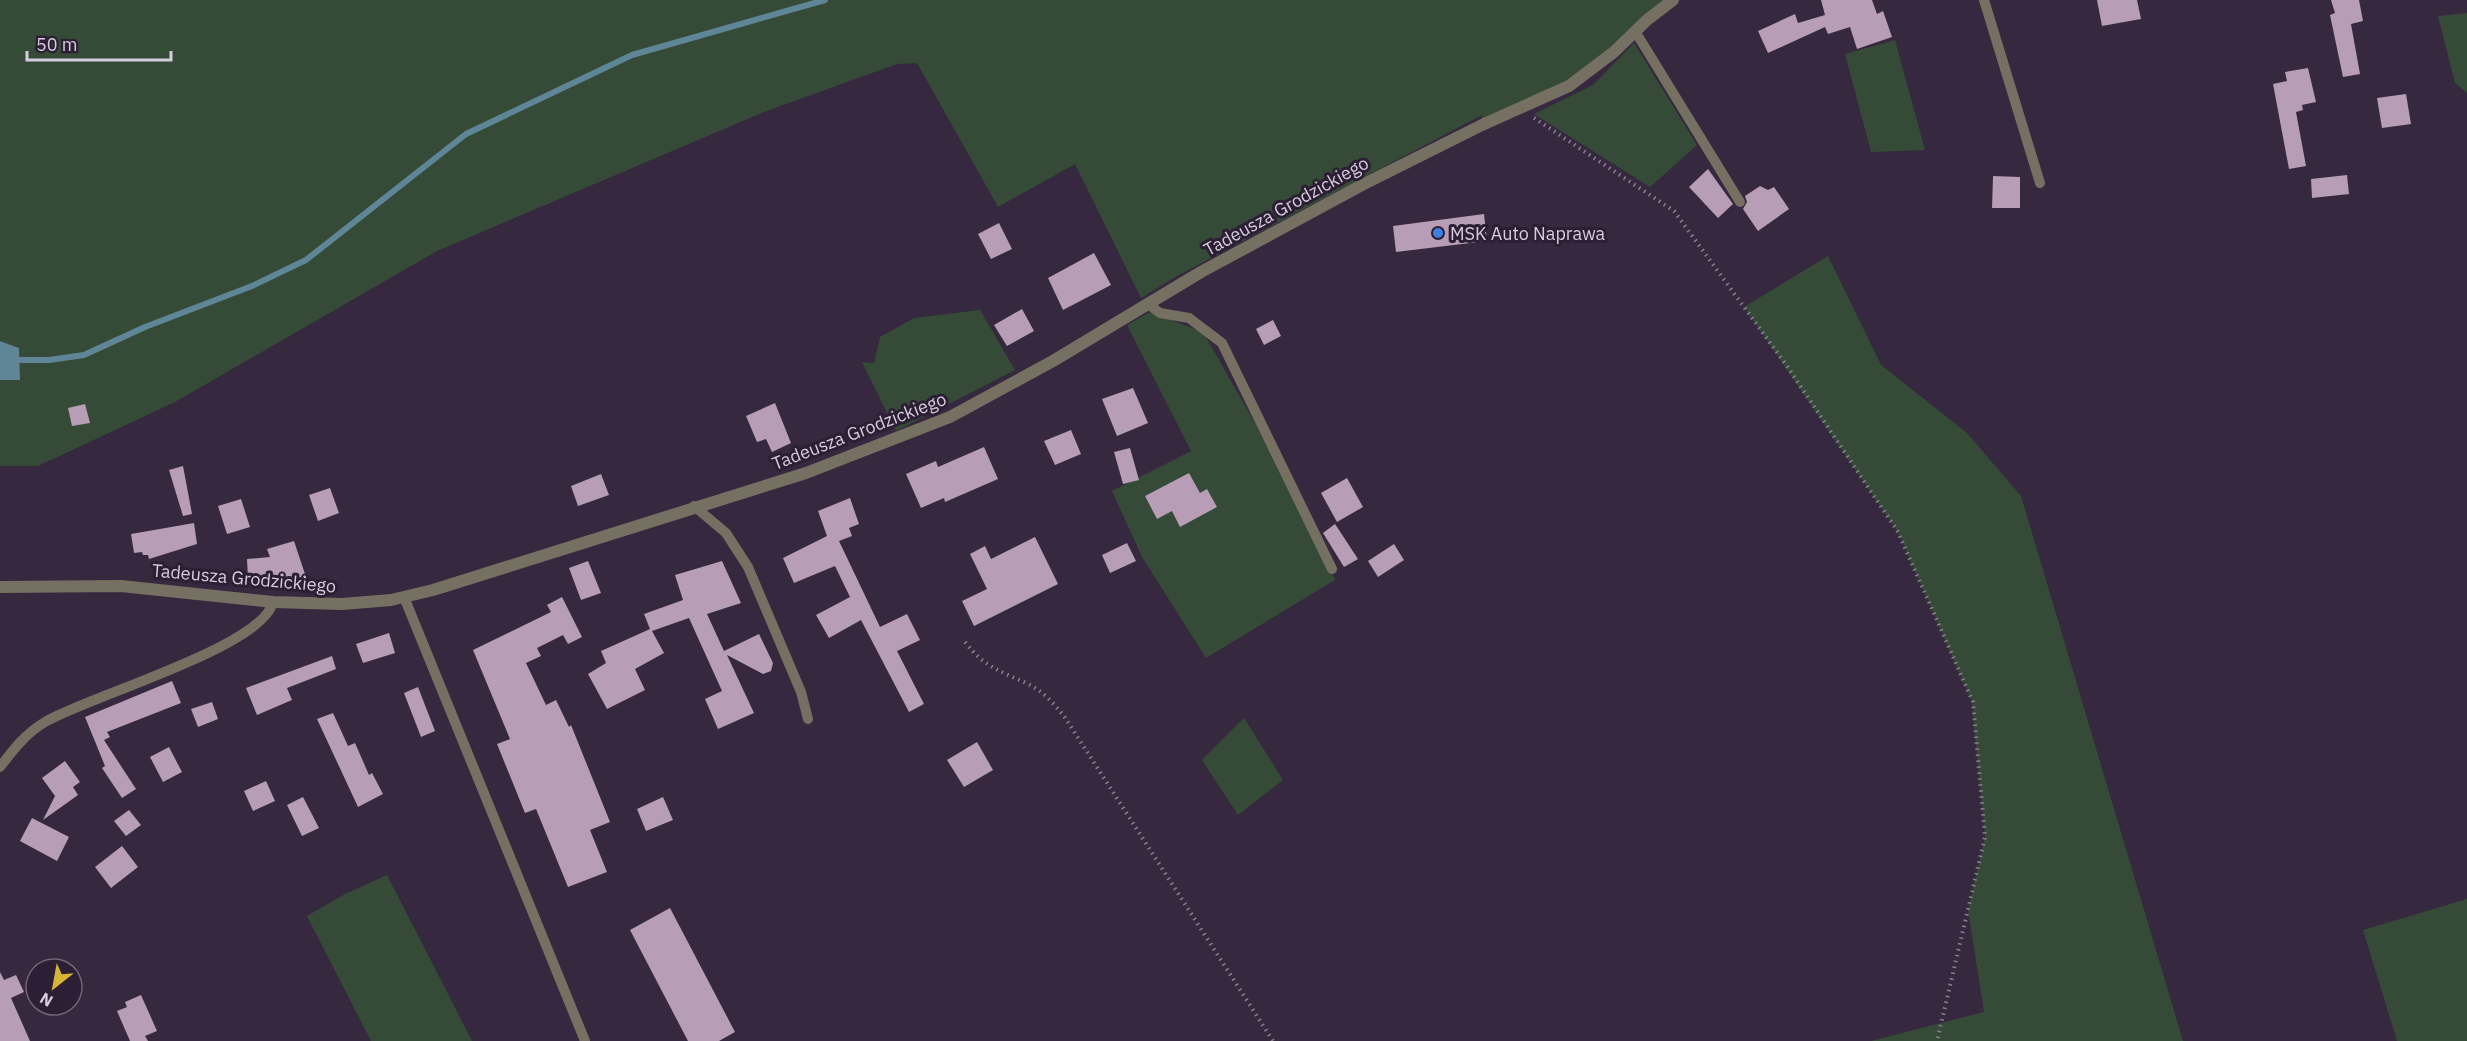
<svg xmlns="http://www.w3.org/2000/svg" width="2467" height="1041" viewBox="0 0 2467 1041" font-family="'IBM Plex Sans',sans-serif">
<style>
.green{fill:#354b37}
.water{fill:#5e8696}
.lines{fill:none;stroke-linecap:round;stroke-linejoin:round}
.stream{stroke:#5e8696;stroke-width:6}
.building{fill:#b79db6}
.path{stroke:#8a7e91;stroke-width:4;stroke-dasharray:1.5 4.5;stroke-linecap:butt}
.lane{stroke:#757061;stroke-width:10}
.street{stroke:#757061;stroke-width:12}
.shop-dot{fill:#3f7fe0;stroke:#2c1e34;stroke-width:2}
.labels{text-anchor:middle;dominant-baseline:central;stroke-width:6;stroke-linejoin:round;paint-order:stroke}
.street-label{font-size:18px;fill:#d6cddc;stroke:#2c1e34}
.poi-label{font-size:18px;fill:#d6cddc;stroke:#2c1e34;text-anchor:start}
</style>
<rect width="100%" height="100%" fill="#36283f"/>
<g class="green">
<polygon points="0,0 1673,0 1569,86 1482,125 1482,115 1177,276 1141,298 1075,164 998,207 917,63 897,64 764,112 437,251 175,402 38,466 0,466 0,380 20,379 19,348 0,341"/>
<polygon points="2467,13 2467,93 2455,83 2438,16"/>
<polygon points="1895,40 1925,150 1871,152 1845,54"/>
<polygon points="1634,43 1697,145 1650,187 1534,114 1593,85"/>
<polygon points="1828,256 1881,365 1967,433 2021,496 2183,1041 1871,1041 1984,1012 1968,910 1985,837 1972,702 1898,532 1744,307"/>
<polygon points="980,310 1015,370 896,431 862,362 874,363 880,337 914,318"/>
<polygon points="1150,312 1203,332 1252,418 1335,580 1206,658 1142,557 1112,491 1191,451 1127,325"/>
<polygon points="1244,718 1283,780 1238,815 1202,760"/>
<polygon points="387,875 472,1041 371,1041 307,916 345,894"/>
<polygon points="2467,899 2467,1041 2397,1041 2363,930"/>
</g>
<polygon class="water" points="0,341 19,348 20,380 0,380"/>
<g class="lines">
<polyline class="stream" points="0,360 49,360 84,355 145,327 252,286 306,260 466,134 632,55 825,0"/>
</g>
<g class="building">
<polygon points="1821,0 1872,0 1877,14 1883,11 1892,37 1857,49 1850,27 1828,34 1825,27 1768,53 1758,31 1795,14 1798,23 1825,15"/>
<polygon points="2097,0 2137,0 2141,19 2102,26"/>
<polygon points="2331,0 2359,0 2363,21 2351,24 2360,74 2343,77 2330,15 2335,13"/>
<polygon points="2308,68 2316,102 2302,105 2303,110 2296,112 2306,166 2289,169 2273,84 2287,81 2285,72"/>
<polygon points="2406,94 2411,124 2382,128 2377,98"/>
<polygon points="1708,169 1733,204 1718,218 1689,187"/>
<polygon points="2347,175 2349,194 2312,198 2311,179"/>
<polygon points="1993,176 2020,177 2020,208 1992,208"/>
<polygon points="1760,186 1768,190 1774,187 1789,209 1758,231 1743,209 1747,202 1745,196"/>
<polygon points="1484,214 1487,241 1396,252 1393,226"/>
<polygon points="999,223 1012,249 991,259 978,234"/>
<polygon points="1094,253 1111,285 1063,310 1048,278"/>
<polygon points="1022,309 1034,331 1007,346 994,325"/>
<polygon points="1273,320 1281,336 1264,345 1256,329"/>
<polygon points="1133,388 1148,423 1117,436 1102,399"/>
<polygon points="775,403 791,443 772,452 766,439 757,442 746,416"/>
<polygon points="85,404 90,423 72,426 68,408"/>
<polygon points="1071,430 1081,454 1055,465 1044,441"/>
<polygon points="984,447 998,479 945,502 944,498 921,508 906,474 936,461 938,467"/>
<polygon points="1130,448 1139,480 1123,484 1114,452"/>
<polygon points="183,466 192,514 183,516 169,470"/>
<polygon points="1189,473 1200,493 1207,489 1217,507 1180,527 1172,511 1157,519 1145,496"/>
<polygon points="601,474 609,495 578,506 571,486"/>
<polygon points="1347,478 1363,507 1337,522 1321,493"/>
<polygon points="330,488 339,513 318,521 309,495"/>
<polygon points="850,498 859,524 849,528 852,536 839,541 880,627 907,614 920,640 897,651 924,704 909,712 861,620 829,638 816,615 850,597 835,566 794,583 783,558 827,536 818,511"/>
<polygon points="241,499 250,527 227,534 218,506"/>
<polygon points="194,523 197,544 149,559 148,555 143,555 142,552 134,553 131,534"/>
<polygon points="1335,524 1358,559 1344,567 1323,533"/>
<polygon points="1035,537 1058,584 974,626 962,601 987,589 970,554 985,546 991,559"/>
<polygon points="294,541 307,580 289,587 286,579 278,582 276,577 248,579 247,559 270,557 267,549"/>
<polygon points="1127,543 1136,561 1110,573 1102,555"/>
<polygon points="1394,544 1404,560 1378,577 1368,561"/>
<polygon points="588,561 601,593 581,600 569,568"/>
<polygon points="722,561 741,603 707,614 724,651 759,634 773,663 771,671 763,674 727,655 754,713 718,729 705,699 722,691 689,618 652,631 664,653 635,669 645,690 607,709 588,674 606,663 601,651 650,629 644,614 683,600 675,575"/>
<polygon points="562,597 582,637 568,644 563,635 537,648 541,656 526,663 546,705 556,700 569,727 571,725 610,822 590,830 607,872 568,887 536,809 525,813 497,744 510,739 473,650 551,612 547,605"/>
<polygon points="389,633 395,653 363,663 356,644"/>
<polygon points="332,656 336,669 287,688 292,700 257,715 246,688"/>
<polygon points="172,681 181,703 107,732 110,737 104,740 136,789 122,798 102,768 105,766 85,717"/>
<polygon points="418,687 435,731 421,737 404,693"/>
<polygon points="212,702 218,719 198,727 191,709"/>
<polygon points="333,713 348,746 355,743 369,775 372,773 383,794 358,807 317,719"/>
<polygon points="977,742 993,770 964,787 947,760"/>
<polygon points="169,747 182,772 163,782 150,757"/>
<polygon points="65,761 80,782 73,787 78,795 43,820 55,796 42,778"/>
<polygon points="266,781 275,801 253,811 244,791"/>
<polygon points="303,797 319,828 302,836 287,805"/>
<polygon points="663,797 673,820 646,831 637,809"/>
<polygon points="129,810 141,825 126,836 114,821"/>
<polygon points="32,818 69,837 57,861 20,841"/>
<polygon points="122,846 138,867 111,888 95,867"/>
<polygon points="670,908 735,1032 719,1041 688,1041 630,930"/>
<polygon points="0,972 4,980 16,975 24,992 11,998 30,1041 0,1041"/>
<polygon points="141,995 157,1031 145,1036 148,1041 130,1041 117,1011 127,1007 125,1002"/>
</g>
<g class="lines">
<g class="path">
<polyline points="1534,118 1674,211 1787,366 1898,532 1973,702 1985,837 1937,1041"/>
<path d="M965 642C985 668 1001 671 1028 684 1043 691 1054 704 1064 716L1273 1041"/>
</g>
<g class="lane">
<polyline points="1984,0 2040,183"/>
<polyline points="1635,31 1740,202"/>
<polyline points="1148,304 1160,313 1189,318 1222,343 1332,569"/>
<polyline points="694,506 726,533 748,567 801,692 808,719"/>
<polyline points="404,597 585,1041"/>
<path d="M0 767C13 750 26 733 45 722 89 696 263 647 273 602"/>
</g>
<polyline class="street" points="0,587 121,586 273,602 342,604 391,600 433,590 806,473 950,417 1053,361 1201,272 1362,185 1482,125 1569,86 1614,52 1647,20 1673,0"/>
</g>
<circle class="shop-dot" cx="1438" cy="233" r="6"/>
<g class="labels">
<g class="street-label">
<text transform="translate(1286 206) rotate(-29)">Tadeusza Grodzickiego</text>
<text transform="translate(859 431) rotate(-21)">Tadeusza Grodzickiego</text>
<text transform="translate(244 578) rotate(5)">Tadeusza Grodzickiego</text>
</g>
<g class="poi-label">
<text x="1450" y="233">MSK Auto Naprawa</text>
</g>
</g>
<g transform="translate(54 987) rotate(211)"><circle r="28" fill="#2c1e34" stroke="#706477" stroke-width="1.5"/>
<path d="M0-4.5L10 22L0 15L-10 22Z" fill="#d6b534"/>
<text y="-9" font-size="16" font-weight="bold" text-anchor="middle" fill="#d6cddc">N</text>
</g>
<path d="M27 51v9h144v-9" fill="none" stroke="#d6cddc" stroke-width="3"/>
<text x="36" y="51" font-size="18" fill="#d6cddc" stroke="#2c1e34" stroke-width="4.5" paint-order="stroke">50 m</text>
</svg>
